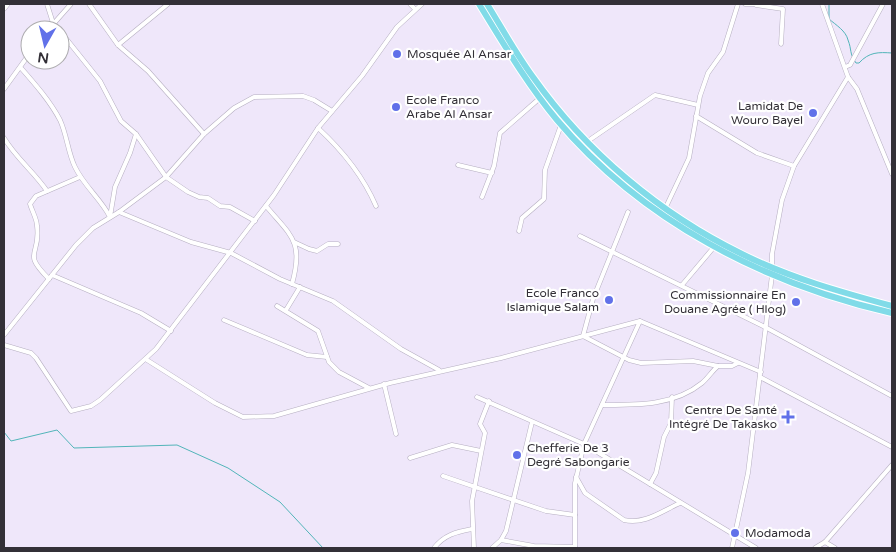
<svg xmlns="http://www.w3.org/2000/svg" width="896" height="552" viewBox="0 0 896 552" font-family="'Varela Round',sans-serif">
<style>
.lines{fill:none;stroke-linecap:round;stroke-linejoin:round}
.stream{stroke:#52b5b9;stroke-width:1}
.minor-casing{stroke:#b6afc1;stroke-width:5}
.primary-casing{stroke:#fff;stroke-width:8}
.minor{stroke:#fff;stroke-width:4}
.primary{stroke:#81dbe8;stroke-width:6}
.poi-dot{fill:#6171e9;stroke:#fff;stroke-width:2}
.labels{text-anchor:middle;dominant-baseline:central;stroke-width:4.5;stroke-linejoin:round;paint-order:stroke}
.poi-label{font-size:12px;fill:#333037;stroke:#fff;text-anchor:start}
</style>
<rect width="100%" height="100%" fill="#efe7fa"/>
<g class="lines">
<g class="stream">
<path d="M829 4V19C836 25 846 31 848 40 852 50 849 53 856 63H859C869 52 878 52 892 53"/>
<polyline points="4,432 11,441 57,430 74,448 177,445 228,468 280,502 323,548"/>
</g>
<g class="minor-casing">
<g id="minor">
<polyline points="47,4 53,23 59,30"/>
<polyline points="89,4 118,45 148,71 204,134"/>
<polyline points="410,4 415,9"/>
<polyline points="745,4 756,4"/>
<polyline points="822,4 848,77 857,89 892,174"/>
<polyline points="756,5 783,9 781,44"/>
<polyline points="4,9 8,4"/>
<polyline points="48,30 71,4"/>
<polyline points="60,31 100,81 121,121 136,134 166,177 188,192 199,197 208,198 220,206 230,207 255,221"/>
<polyline points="118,45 168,4"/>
<polyline points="845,67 850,65 883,4"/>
<path d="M21 68C35 84 50 101 60 120 67 135 68 153 75 167 84 186 101 199 110 217"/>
<polyline points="4,89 30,53"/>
<polyline points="696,116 757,153 794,166"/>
<path d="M318 128C342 150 363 176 376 206"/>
<path d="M4 138C16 158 34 172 47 191"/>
<polyline points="588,141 655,95 698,105"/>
<polyline points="458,165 492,173"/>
<polyline points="482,197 494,166 500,133 540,98"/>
<path d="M266 206C291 236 304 241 292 284"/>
<polyline points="665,209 689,158 700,96 708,73 723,52 738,4"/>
<polyline points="119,212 166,177 204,134 234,108 254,97 303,96 314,100 332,111"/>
<polyline points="628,212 593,299 583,336 629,360 641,363 693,361 718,366"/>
<polyline points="110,217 115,187 130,153 136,134"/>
<polyline points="519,231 522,218 544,199 545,170 561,125"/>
<polyline points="580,236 765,327 892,396"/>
<polyline points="294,242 309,249 317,251 328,244 338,244"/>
<polyline points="772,268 772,254 782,200 794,166 848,77"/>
<polyline points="52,275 141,313 171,331"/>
<path d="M49 279C21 251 41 257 37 226 37 219 32 211 30 204L36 196 80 177"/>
<polyline points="682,285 714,247"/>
<polyline points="277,306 318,331 329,362 339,372 369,388"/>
<polyline points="286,310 300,287"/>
<polyline points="224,320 307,355 327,357"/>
<polyline points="4,335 76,245 93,228 119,212 191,242 231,253 280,279 333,301 401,349 439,370"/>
<polyline points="4,345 31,353 36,358 71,411 91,406 100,400 156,349 274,195 318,128 362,76 397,27 422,4"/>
<polyline points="147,360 215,403 243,417 274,416 390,383 501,358 640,321 761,372"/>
<polyline points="760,377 892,447"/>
<polyline points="384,384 396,434"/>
<polyline points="477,397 584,444 756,548"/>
<path d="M602 405C636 405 674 406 702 383 708 378 712 371 718 366H732L738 363"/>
<polyline points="410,458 452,445 481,451"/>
<polyline points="443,476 546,511 575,515"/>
<path d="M576 477 585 493 624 520C644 525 662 511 680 503"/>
<polyline points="650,484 656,473 664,437 671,423 672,397"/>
<polyline points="501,540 534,546 575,547"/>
<polyline points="825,542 835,548"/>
<path d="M434 548C444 535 456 532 472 529"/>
<polyline points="474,548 472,501 485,433 480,424 489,401"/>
<polyline points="492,548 501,540 506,531 532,422"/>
<polyline points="575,548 575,483 584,444 640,321"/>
<polyline points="732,548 748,473 772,275"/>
<polyline points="815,548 825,542 892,465"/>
</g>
</g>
<g class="primary-casing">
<g id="primary">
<path d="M479 4C503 43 527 84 557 120 642 221 765 284 892 313"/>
<path d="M487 4C502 28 516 54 533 77 586 152 660 214 742 254 790 278 841 292 892 306"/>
</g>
</g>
<use href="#minor" class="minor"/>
<use href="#primary" class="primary"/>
</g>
<g class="poi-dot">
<circle cx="397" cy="54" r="5"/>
<circle cx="396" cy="107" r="5"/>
<circle cx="813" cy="113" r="5"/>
<circle cx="609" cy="300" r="5"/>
<circle cx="796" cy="302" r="5"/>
<path d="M785.5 409.5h5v5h5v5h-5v5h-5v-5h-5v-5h5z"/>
<circle cx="517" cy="455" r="5"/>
<circle cx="735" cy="533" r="5"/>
</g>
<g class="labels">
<g class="poi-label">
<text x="407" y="54">Mosquée Al Ansar</text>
<text x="406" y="100">Ecole Franco<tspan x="406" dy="14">Arabe Al Ansar</tspan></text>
<text x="803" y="106" text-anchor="end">Lamidat De<tspan x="803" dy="14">Wouro Bayel</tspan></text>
<text x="599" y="293" text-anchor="end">Ecole Franco<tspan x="599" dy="14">Islamique Salam</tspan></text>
<text x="786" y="295" text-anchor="end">Commissionnaire En<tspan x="786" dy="14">Douane Agrée ( Hlog)</tspan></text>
<text x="777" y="410" text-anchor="end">Centre De Santé<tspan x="777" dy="14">Intégré De Takasko</tspan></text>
<text x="527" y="448">Chefferie De 3<tspan x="527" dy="14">Degré Sabongarie</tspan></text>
<text x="745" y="533">Modamoda</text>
</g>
</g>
<rect width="896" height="552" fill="none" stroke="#333037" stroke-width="10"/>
<g transform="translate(45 45) rotate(188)"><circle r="24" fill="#ffffff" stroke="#adacaf"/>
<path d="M0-4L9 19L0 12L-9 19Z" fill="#6171e9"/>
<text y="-8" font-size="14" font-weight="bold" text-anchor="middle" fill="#333037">N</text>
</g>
</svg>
